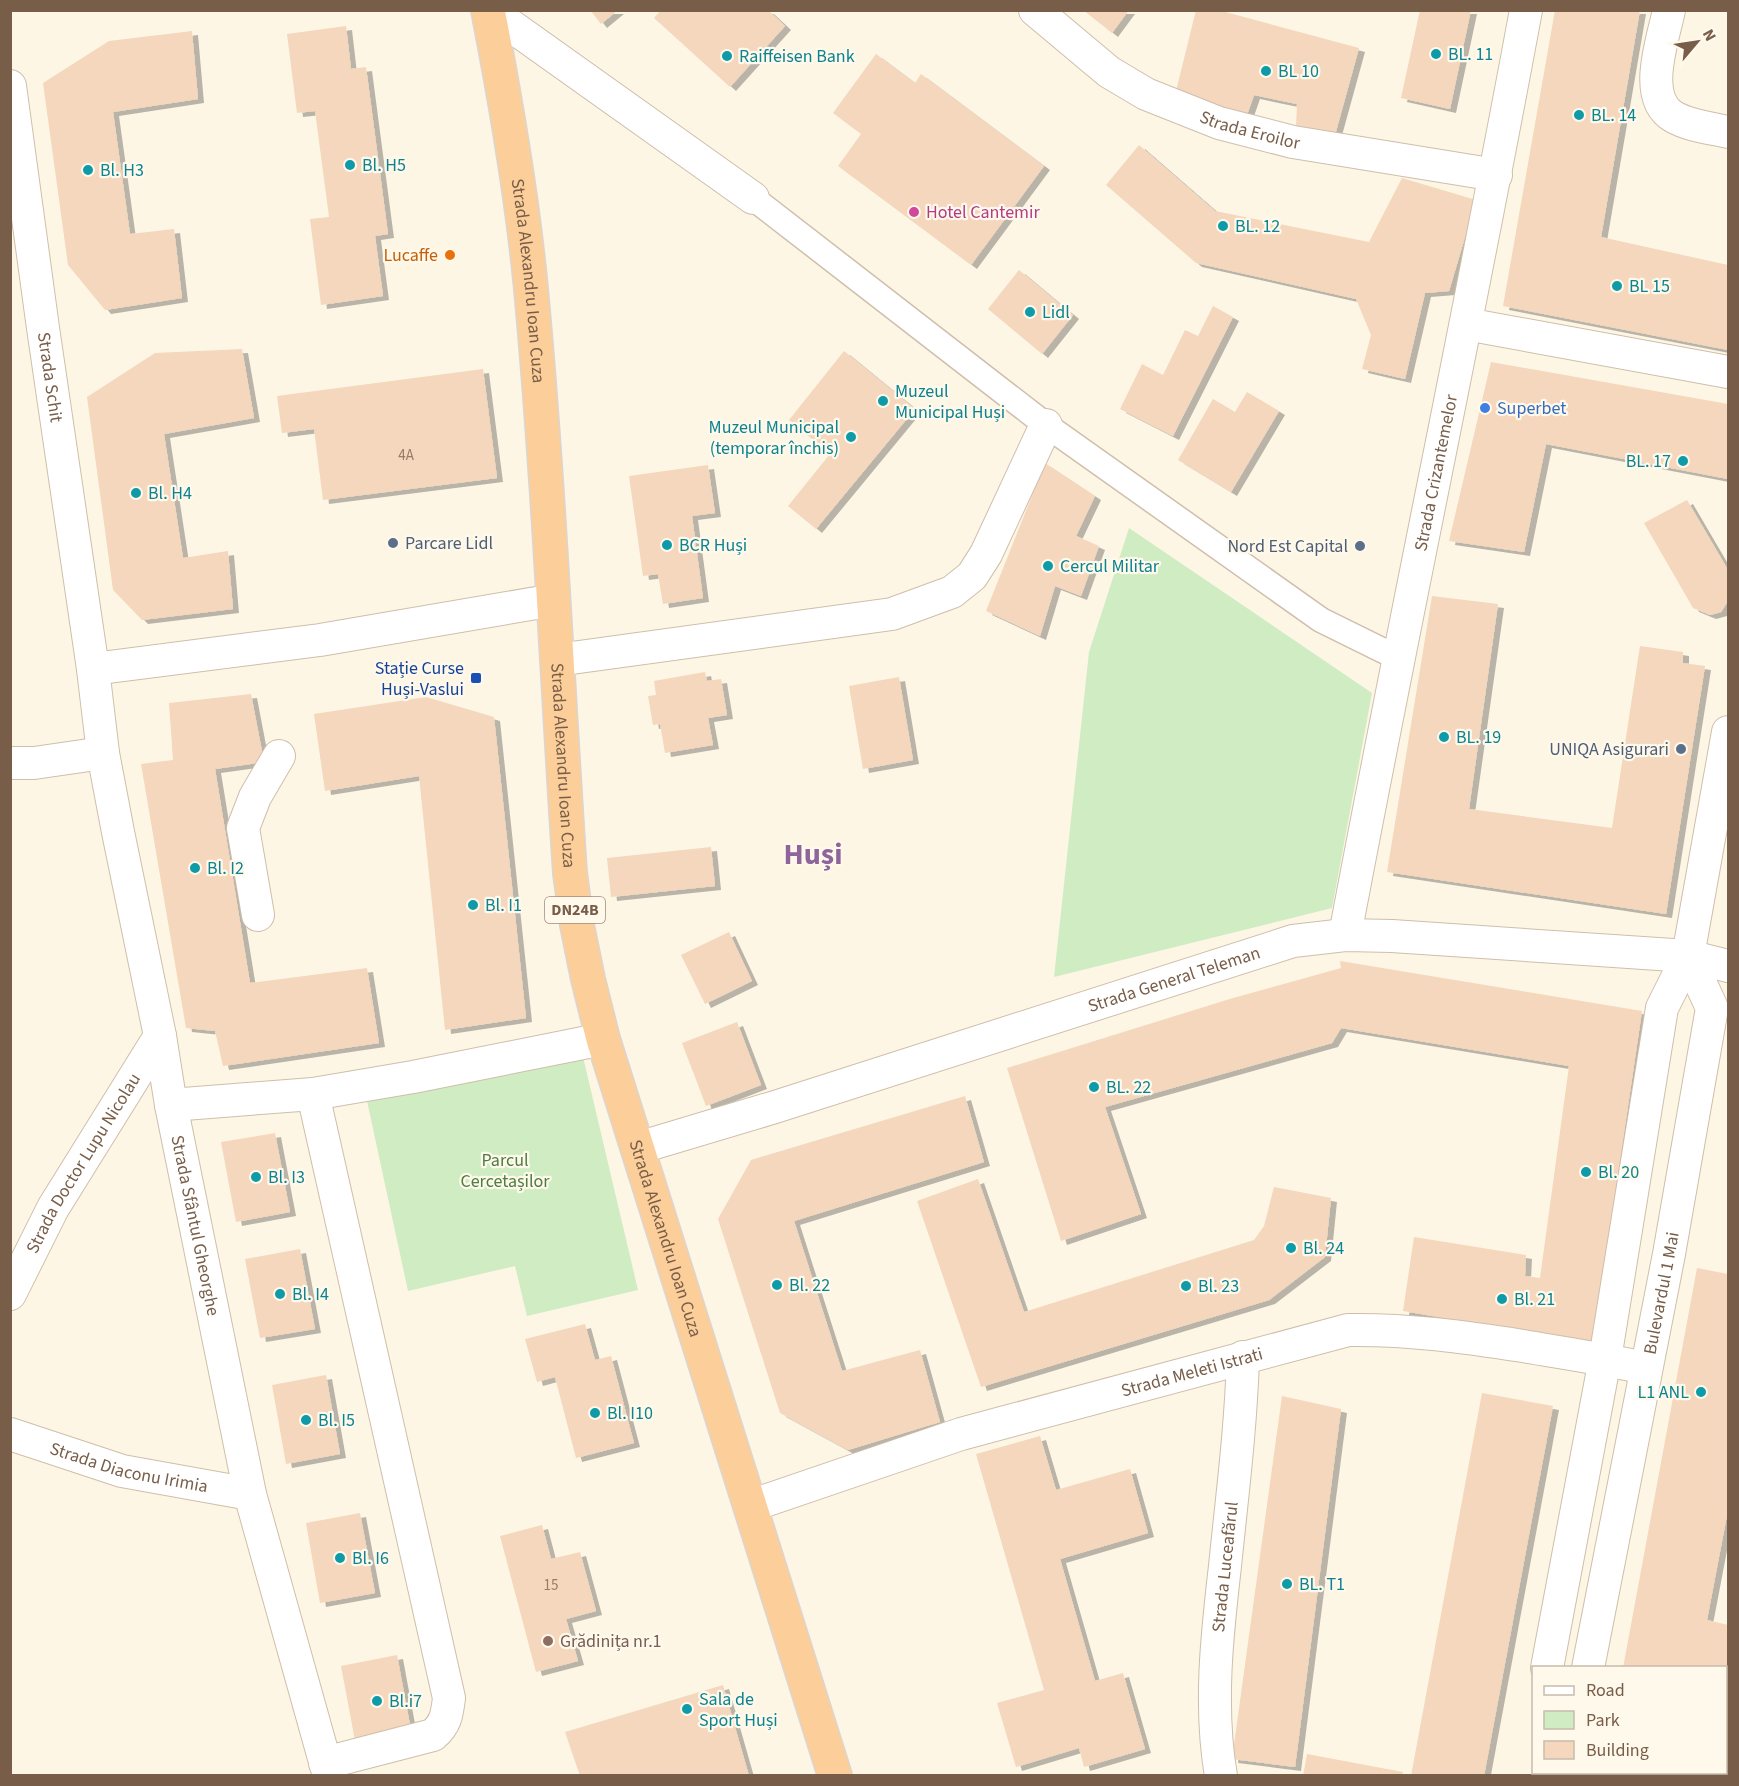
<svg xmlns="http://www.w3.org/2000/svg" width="1739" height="1786" viewBox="0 0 1739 1786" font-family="'Source Sans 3',sans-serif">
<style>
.green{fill:#d0ecc3}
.building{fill:#f4d7bc;filter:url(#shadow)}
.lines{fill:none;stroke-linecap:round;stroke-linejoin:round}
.pedestrian-casing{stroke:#cfbeab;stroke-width:27}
.minor-casing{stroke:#cfbeab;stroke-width:34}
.trunk-casing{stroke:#dcd5d0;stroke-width:36}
.pedestrian{stroke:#fff;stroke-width:24}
.minor{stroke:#fff;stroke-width:32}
.trunk{stroke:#fcce9a;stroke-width:33}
.culture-dot{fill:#0f9aa8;stroke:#fff9ec;stroke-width:2}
.hotel-dot{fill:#d1479c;stroke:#fff9ec;stroke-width:2}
.food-dot{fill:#e8710a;stroke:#fff9ec;stroke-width:2}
.shop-dot{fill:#3f7fe0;stroke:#fff9ec;stroke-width:2}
.service-dot{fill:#5c6f8a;stroke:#fff9ec;stroke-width:2}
.transit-dot{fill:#1a4fb4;stroke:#fff9ec;stroke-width:2}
.education-dot{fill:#8d6e63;stroke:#fff9ec;stroke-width:2}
.labels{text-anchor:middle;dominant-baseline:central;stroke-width:4.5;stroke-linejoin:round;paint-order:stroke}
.number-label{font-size:15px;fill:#977c66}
.shield{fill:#fff9ec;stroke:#a08c7a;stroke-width:1.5}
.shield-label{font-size:16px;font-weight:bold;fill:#785e49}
.culture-label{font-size:18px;fill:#0d838f;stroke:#fff9ec;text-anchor:start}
.street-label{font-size:18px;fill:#785e49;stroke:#fff9ec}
.hotel-label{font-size:18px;fill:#b23c85;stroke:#fff9ec;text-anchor:start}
.food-label{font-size:18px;fill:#c56008;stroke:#fff9ec;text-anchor:end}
.shop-label{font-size:18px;fill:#366cbe;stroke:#fff9ec;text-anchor:start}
.service-label{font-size:18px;fill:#4e5e75;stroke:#fff9ec;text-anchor:end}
.transit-label{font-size:18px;fill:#164399;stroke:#fff9ec;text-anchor:end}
.park-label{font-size:18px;fill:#4d7e40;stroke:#fff9ec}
.education-label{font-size:18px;fill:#785e54;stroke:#fff9ec;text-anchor:start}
.town-label{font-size:30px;font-weight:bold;fill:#8e649b;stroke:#fff9ec}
</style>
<defs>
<filter id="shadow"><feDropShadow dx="6" dy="4" stdDeviation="0" flood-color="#0004"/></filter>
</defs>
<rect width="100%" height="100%" fill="#fdf6e5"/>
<g class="green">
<polygon points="1129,528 1372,693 1332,908 1054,977 1089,652"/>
<polygon points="583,1057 638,1290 527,1316 515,1266 408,1291 367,1101"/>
</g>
<g class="building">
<polygon points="590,10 618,10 601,24"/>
<polygon points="661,10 768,10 785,26 730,87 654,18"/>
<polygon points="1083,10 1129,10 1112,33"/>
<polygon points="1196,10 1218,10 1359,48 1335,135 1296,128 1297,104 1254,95 1247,115 1175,95"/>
<polygon points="1420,10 1471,10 1450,109 1401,98"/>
<polygon points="1555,10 1640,10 1601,237 1728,265 1728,350 1503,306"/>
<polygon points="346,26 351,69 366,67 388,234 375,236 383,296 321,305 310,219 329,217 315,111 297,113 287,34"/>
<polygon points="192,31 198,99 113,112 130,234 174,229 182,298 105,310 68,265 43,83 109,41"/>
<polygon points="876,54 915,83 921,74 1044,166 971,265 838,166 861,134 833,113"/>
<polygon points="1139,145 1215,211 1369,242 1402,178 1476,200 1449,291 1425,293 1405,379 1362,369 1371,335 1356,299 1196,263 1106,185"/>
<polygon points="1019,270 1073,315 1042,354 988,309"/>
<polygon points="1213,306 1233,317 1173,436 1120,409 1142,364 1163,375 1185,330 1198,336"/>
<polygon points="242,349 254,418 164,434 183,558 228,551 233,609 142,620 113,590 87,397 155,353"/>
<polygon points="844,351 915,409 816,529 788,506 830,454 789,420"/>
<polygon points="1491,362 1728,404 1728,479 1546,444 1524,552 1449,541"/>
<polygon points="483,369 497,478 323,500 314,429 282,433 277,396"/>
<polygon points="1247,392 1279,411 1231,492 1178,460 1213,399 1235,412"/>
<polygon points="1045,463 1095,496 1076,536 1099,546 1081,596 1055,586 1040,636 986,611"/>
<polygon points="708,465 715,513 692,516 703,598 663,604 658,574 643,576 629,476"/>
<polygon points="1687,500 1728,570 1728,601 1721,612 1710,615 1693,608 1644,523"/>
<polygon points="1432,596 1498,604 1469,809 1612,828 1640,646 1683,652 1683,663 1705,666 1666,914 1387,872"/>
<polygon points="705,672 707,681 721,679 727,715 708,718 713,745 665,753 660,724 653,725 648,696 656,695 654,681"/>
<polygon points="899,677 913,760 863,769 849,686"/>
<polygon points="251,694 264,762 215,769 250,983 367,968 379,1043 223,1066 215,1031 186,1028 141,764 173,760 169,703"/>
<polygon points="426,697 494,717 526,1018 445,1030 419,776 325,791 314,714"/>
<polygon points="711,847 715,886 611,897 607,858"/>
<polygon points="729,932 752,981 705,1004 681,955"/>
<polygon points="1340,961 1642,1011 1593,1343 1403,1311 1414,1237 1526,1255 1525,1276 1540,1278 1569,1066 1341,1028 1332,1043 1105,1107 1141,1214 1061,1241 1007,1068 1233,998 1341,968"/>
<polygon points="737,1022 761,1085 706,1106 682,1043"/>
<polygon points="965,1096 984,1162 794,1221 842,1371 920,1350 940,1422 848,1450 780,1413 718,1219 751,1160"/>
<polygon points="275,1133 290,1212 236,1222 221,1142"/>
<polygon points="978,1179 1024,1312 1254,1240 1264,1226 1274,1187 1331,1198 1325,1257 1269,1300 981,1387 917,1201"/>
<polygon points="300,1249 315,1329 260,1338 245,1259"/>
<polygon points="1697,1268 1728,1274 1728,1510 1707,1620 1728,1625 1728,1722 1726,1721 1726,1668 1623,1668"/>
<polygon points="585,1324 595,1360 611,1356 634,1443 576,1458 555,1377 537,1382 525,1339"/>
<polygon points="326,1375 340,1454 286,1464 272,1385"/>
<polygon points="1482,1393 1553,1406 1484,1776 1411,1776"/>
<polygon points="1282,1396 1341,1409 1295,1767 1232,1759"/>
<polygon points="1040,1436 1056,1490 1130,1469 1148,1533 1060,1559 1095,1681 1123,1673 1145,1749 1084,1767 1079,1748 1016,1767 997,1703 1044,1690 976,1454"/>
<polygon points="360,1513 375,1593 320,1603 306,1523"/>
<polygon points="542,1525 551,1559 580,1552 596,1611 566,1619 578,1661 536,1672 500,1536"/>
<polygon points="397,1655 412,1736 356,1746 341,1666"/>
<polygon points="723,1685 749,1776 580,1776 565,1732"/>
<polygon points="1307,1754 1403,1772 1402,1776 1303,1776"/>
<rect x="1596" y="1773" width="63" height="3"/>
</g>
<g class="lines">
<g class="pedestrian-casing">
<polyline id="pedestrian" points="753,198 1046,425 1321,620 1398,658"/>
</g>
<g class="minor-casing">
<g id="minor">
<polyline points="489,10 753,198"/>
<path id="s1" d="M1035 10 1109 72 1146 94 1219 123 1293 142 1496 175"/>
<path d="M1669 10C1663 40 1641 98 1674 117 1690 126 1711 128 1728 132"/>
<path id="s2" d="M10 86 43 328 93 669 103 753 118 832 160 1036 171 1105 250 1494 329 1776"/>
<polyline points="1466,324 1728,372"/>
<polyline points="557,660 892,614 952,592 972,576 986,554 1046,425"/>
<polyline points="93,669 320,640 554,600"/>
<polyline points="10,763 34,763 103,753"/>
<polyline points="258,915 243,828 255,797 279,756"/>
<path id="s3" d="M1345 935C1403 626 1469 319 1526 10"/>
<path d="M313 1094 449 1698C447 1714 446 1724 433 1735L325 1763"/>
<polyline points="171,1105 313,1094 413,1077 603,1039"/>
<path id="s4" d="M638 1148 775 1107 1293 941 1345 935 1392 936 1688 956 1728 966"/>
<path id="s5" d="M10 1294 53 1208 160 1036"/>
<path id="s6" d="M10 1434 122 1471 250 1494"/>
<path id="s7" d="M750 1506 961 1434 1348 1330C1408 1329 1465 1337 1523 1346 1564 1353 1605 1359 1645 1368"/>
<polyline points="1547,1668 1605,1359 1662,1008 1688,956 1728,732"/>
<path id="s8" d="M1588 1668 1669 1254 1712 1008 1688 956"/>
<polyline points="1726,1746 1728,1747"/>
<path id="s9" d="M1221 1776C1209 1707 1217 1635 1225 1566 1232 1497 1241 1427 1243 1357"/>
<polyline points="1549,1776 1550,1772"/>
</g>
</g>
<g class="trunk-casing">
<g id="trunk">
<path id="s10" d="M488 10C506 102 522 195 531 289 549 483 557 678 570 873L577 925 588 979 603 1039 835 1776"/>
</g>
</g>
<use href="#pedestrian" class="pedestrian"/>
<use href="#minor" class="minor"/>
<use href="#trunk" class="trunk"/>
</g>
<g class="culture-dot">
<circle cx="1436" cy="54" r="6"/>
<circle cx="727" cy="56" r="6"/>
<circle cx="1266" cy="71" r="6"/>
<circle cx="1579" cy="115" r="6"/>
<circle cx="350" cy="165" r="6"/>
<circle cx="88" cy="170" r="6"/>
<circle cx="1223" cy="226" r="6"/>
<circle cx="1617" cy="286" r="6"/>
<circle cx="1030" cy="312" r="6"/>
<circle cx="883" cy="401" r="6"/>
<circle cx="851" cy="437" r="6"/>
<circle cx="1683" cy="461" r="6"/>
<circle cx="136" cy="493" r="6"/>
<circle cx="667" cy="545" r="6"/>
<circle cx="1048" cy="566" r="6"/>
<circle cx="1444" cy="737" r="6"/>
<circle cx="195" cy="868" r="6"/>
<circle cx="473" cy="905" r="6"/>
<circle cx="1094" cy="1087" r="6"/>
<circle cx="1586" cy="1172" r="6"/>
<circle cx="256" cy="1177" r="6"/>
<circle cx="1291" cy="1248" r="6"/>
<circle cx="777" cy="1285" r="6"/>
<circle cx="1186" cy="1286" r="6"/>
<circle cx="280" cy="1294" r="6"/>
<circle cx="1502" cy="1299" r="6"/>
<circle cx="1701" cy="1392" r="6"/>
<circle cx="595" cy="1413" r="6"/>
<circle cx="306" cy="1420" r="6"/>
<circle cx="340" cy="1558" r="6"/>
<circle cx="1287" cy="1584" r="6"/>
<circle cx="377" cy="1701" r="6"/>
<circle cx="687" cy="1709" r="6"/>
</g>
<circle class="hotel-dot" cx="914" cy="212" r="6"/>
<circle class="food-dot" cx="450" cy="255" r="6"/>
<circle class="shop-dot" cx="1485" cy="408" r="6"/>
<g class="service-dot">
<circle cx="393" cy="543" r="6"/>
<circle cx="1360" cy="546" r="6"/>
<circle cx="1681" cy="749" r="6"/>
</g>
<rect class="transit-dot" x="470" y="672" width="12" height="12" rx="3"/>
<circle class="education-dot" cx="548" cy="1641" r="6"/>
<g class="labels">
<g class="number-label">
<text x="406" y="455">4A</text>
<text x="551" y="1585">15</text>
</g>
<rect class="shield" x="545" y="897" width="60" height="26" rx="4.5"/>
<g class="shield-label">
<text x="575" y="910">DN24B</text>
</g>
<g class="culture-label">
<text x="1448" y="54">BL. 11</text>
<text x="739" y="56">Raiffeisen Bank</text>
<text x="1278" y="71">BL 10</text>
<text x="1591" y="115">BL. 14</text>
<text x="362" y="165">Bl. H5</text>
<text x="100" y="170">Bl. H3</text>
<text x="1235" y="226">BL. 12</text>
<text x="1629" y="286">BL 15</text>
<text x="1042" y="312">Lidl</text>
<text x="895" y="391">Muzeul<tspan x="895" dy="21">Municipal Huși</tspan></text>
<text x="839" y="427" text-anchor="end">Muzeul Municipal<tspan x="839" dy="21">(temporar închis)</tspan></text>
<text x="1671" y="461" text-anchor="end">BL. 17</text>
<text x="148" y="493">Bl. H4</text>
<text x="679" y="545">BCR Huși</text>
<text x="1060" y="566">Cercul Militar</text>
<text x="1456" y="737">BL. 19</text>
<text x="207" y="868">Bl. I2</text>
<text x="485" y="905">Bl. I1</text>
<text x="1106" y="1087">BL. 22</text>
<text x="1598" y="1172">Bl. 20</text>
<text x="268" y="1177">Bl. I3</text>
<text x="1303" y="1248">Bl. 24</text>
<text x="789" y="1285">Bl. 22</text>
<text x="1198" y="1286">Bl. 23</text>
<text x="292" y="1294">Bl. I4</text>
<text x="1514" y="1299">Bl. 21</text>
<text x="1689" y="1392" text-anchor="end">L1 ANL</text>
<text x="607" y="1413">Bl. I10</text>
<text x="318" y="1420">Bl. I5</text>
<text x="352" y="1558">Bl. I6</text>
<text x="1299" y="1584">BL. T1</text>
<text x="699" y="1699">Sala de<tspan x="699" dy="21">Sport Huși</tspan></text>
<text x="389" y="1701">Bl.i7</text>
</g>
<g class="street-label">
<text stroke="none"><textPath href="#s1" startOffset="250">Strada Eroilor</textPath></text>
<text stroke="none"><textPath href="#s10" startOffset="274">Strada Alexandru Ioan Cuza</textPath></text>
<text stroke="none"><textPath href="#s2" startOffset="294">Strada Schit</textPath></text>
<text stroke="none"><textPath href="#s3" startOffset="471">Strada Crizantemelor</textPath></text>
<text stroke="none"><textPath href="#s10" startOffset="760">Strada Alexandru Ioan Cuza</textPath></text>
<text stroke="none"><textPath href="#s4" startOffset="562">Strada General Teleman</textPath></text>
<text stroke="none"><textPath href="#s5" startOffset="150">Strada Doctor Lupu Nicolau</textPath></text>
<text stroke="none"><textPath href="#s2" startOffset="1155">Strada Sfântul Gheorghe</textPath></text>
<text stroke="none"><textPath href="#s10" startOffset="1246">Strada Alexandru Ioan Cuza</textPath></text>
<text stroke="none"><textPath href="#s8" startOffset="382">Bulevardul 1 Mai</textPath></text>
<text stroke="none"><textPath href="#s7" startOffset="462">Strada Meleti Istrati</textPath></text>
<text stroke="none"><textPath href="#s6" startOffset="124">Strada Diaconu Irimia</textPath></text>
<text stroke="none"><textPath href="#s9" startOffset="210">Strada Luceafărul</textPath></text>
</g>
<g class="hotel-label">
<text x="926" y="212">Hotel Cantemir</text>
</g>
<g class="food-label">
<text x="438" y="255">Lucaffe</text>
</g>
<g class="shop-label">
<text x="1497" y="408">Superbet</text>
</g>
<g class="service-label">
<text x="405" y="543" text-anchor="start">Parcare Lidl</text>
<text x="1348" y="546">Nord Est Capital</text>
<text x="1669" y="749">UNIQA Asigurari</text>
</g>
<g class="transit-label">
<text x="464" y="668">Stație Curse<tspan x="464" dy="21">Huși-Vaslui</tspan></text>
</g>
<g class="park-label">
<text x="505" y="1160">Parcul<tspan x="505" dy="21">Cercetașilor</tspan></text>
</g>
<g class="education-label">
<text x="560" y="1641">Grădinița nr.1</text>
</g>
<g class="town-label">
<text x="813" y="854">Huși</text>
</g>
</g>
<rect width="1739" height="1786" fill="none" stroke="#785e49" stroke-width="24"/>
<rect x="1532" y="1666" width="195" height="108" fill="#fff9ec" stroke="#c9bbab" stroke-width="1.5"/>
<rect x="1544" y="1686" width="30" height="9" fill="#ffffff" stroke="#c9bbab" stroke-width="1.5"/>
<text x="1586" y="1696" font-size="18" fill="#785e49">Road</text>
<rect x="1544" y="1711" width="30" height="18" fill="#d0ecc3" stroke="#c9bbab" stroke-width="1.5"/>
<text x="1586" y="1726" font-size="18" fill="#785e49">Park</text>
<rect x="1544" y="1741" width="30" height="18" fill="#f4d7bc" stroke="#c9bbab" stroke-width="1.5"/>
<text x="1586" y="1756" font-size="18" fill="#785e49">Building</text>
<g transform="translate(1697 42) rotate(61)" stroke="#fff9ec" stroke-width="4.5" paint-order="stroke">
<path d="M0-4.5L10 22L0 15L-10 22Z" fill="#785e49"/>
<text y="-9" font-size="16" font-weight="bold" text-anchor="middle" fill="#785e49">N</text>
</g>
</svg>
